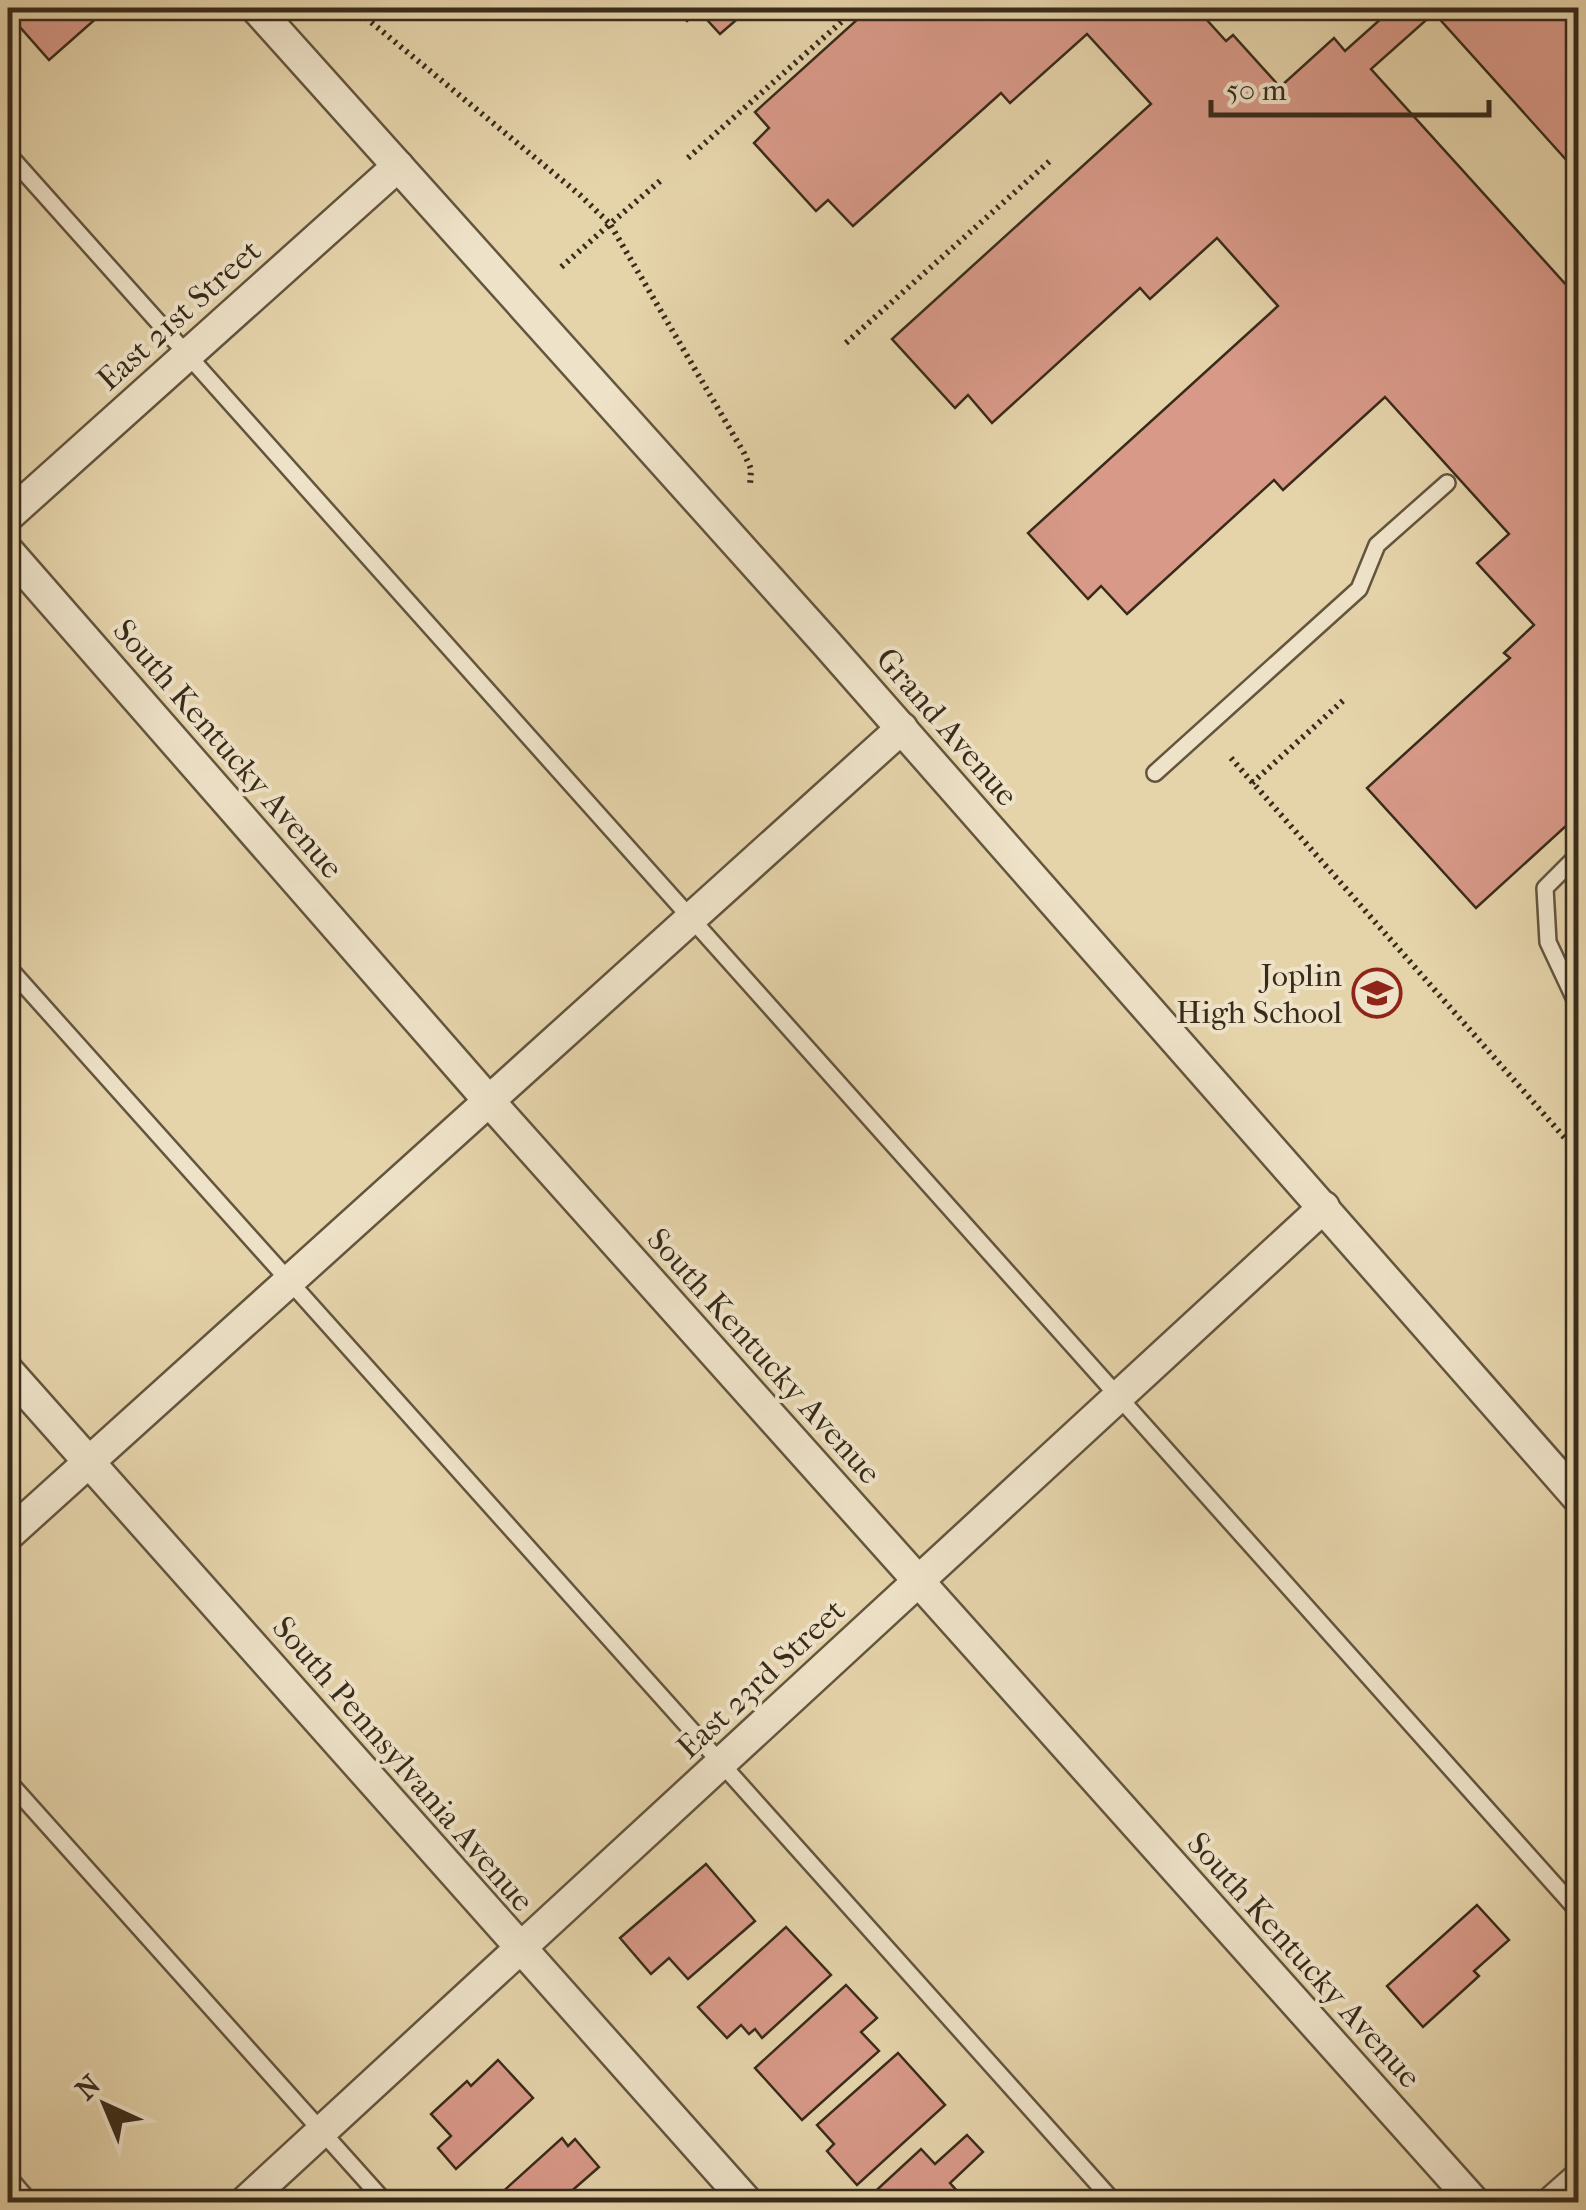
<svg xmlns="http://www.w3.org/2000/svg" width="1586" height="2210" viewBox="0 0 1586 2210" font-family="'IM FELL French Canon',serif">
<style>
.building{fill:#d89988;stroke:#382b1a;stroke-width:2.5}
.lines{fill:none;stroke-linecap:round;stroke-linejoin:round}
.service-casing{stroke:#63553e;stroke-width:20}
.minor-casing{stroke:#63553e;stroke-width:35}
.path{stroke:#382b1a;stroke-width:6;stroke-dasharray:2.5 5;stroke-linecap:butt}
.service{stroke:#eee2c8;stroke-width:15}
.minor{stroke:#eee2c8;stroke-width:30}
.labels{text-anchor:middle;dominant-baseline:central;stroke-width:8;stroke-linejoin:round;paint-order:stroke}
.street-label{font-size:32px;fill:#382b1a;stroke:#eee2c8}
.poi-label{font-size:32px;fill:#382b1a;stroke:#eee2c8;text-anchor:end}
</style>
<rect width="100%" height="100%" fill="#e5d3aa"/>
<filter id="stains"><feTurbulence type="fractalNoise" baseFrequency=".002" numOctaves="4"/><feColorMatrix values="0 0 0 0 .2 0 0 0 0 .09 0 0 0 0 .02 0 0 0 .5 -.17"/></filter>
<radialGradient id="worn" r=".72"><stop offset=".6" stop-color="#630" stop-opacity="0"/><stop offset="1" stop-color="#630" stop-opacity=".3"/></radialGradient>
<g class="building">
<polygon points="23,8 108,8 49,60 12,18"/>
<polygon points="675,8 750,8 720,34 698,10 687,21"/>
<polygon points="870,8 1196,8 1226,41 1233,35 1280,87 1334,38 1345,51 1393,8 1578,8 1578,173 1434,13 1371,69 1578,298 1578,815 1476,908 1367,788 1510,658 1504,653 1534,625 1477,563 1509,534 1385,397 1283,490 1274,480 1127,614 1101,586 1088,599 1028,533 1278,306 1217,238 1150,299 1140,288 992,423 968,395 955,408 892,339 1151,104 1087,34 1010,103 1001,93 853,226 828,200 816,211 754,143 769,128 755,112"/>
<polygon points="706,1864 755,1921 688,1979 669,1958 651,1974 620,1938"/>
<polygon points="1477,1905 1509,1940 1474,1971 1479,1976 1423,2027 1387,1986"/>
<polygon points="786,1927 831,1975 762,2038 755,2029 749,2034 741,2025 727,2038 698,2007"/>
<polygon points="846,1985 877,2018 861,2032 879,2051 802,2120 755,2068"/>
<polygon points="898,2053 945,2105 857,2185 827,2151 834,2144 817,2125"/>
<polygon points="498,2060 533,2098 456,2169 438,2148 451,2136 431,2114 467,2081 471,2086"/>
<polygon points="967,2135 983,2152 950,2183 958,2192 947,2202 872,2202 868,2198 921,2149 935,2164"/>
<polygon points="562,2138 568,2146 575,2139 599,2167 559,2202 503,2202 498,2196"/>
</g>
<g class="lines">
<g class="service-casing">
<g id="service">
<polyline points="8,154 1578,1911"/>
<polyline points="1155,773 1359,589 1377,545 1447,483"/>
<polyline points="1578,855 1545,888 1548,942 1578,1006"/>
<polyline points="8,967 1114,2202"/>
<polyline points="8,1781 385,2202"/>
</g>
</g>
<g class="minor-casing">
<g id="minor">
<polyline points="256,8 827,644 1578,1498"/>
<polyline points="8,516 398,166"/>
<polyline points="8,551 489,1101 1474,2202"/>
<polyline points="8,1371 747,2202"/>
<polyline points="8,1535 902,728"/>
<polyline points="8,2188 20,2202"/>
<polyline points="245,2202 1324,1207"/>
<polyline points="1552,2202 1578,2179"/>
</g>
</g>
<g class="path">
<polyline points="354,8 580,195 610,224 558,270"/>
<polyline points="688,158 857,8"/>
<polyline points="660,181 610,224 744,453 751,469 750,486"/>
<polyline points="846,343 1052,159"/>
<polyline points="1231,758 1578,1153"/>
<polyline points="1252,783 1346,698"/>
</g>
<use href="#service" class="service"/>
<use href="#minor" class="minor"/>
</g>
<defs>
<g id="school-ring" transform="scale(2.5)"><circle r="9.5" fill="#eee2c8" stroke="#8f2418" stroke-width="1.5"/><path d="M0-5L7-2L0 1L-7-2ZM-4 1L0 2.5L4 1V4Q0 6-4 4Z" fill="#8f2418"/></g>
</defs>
<g fill-rule="evenodd">
<use href="#school-ring" x="1377" y="993"/>
</g>
<g class="labels">
<g class="street-label">
<text transform="translate(179 315) rotate(-42)">East 21st Street</text>
<text transform="translate(947 727) rotate(49)">Grand Avenue</text>
<text transform="translate(228 749) rotate(49)">South Kentucky Avenue</text>
<text transform="translate(764 1356) rotate(48)">South Kentucky Avenue</text>
<text transform="translate(761 1679) rotate(-43)">East 23rd Street</text>
<text transform="translate(403 1764) rotate(49)">South Pennsylvania Avenue</text>
<text transform="translate(1304 1960) rotate(48)">South Kentucky Avenue</text>
</g>
<g class="poi-label">
<text x="1342" y="975">Joplin<tspan x="1342" dy="37">High School</tspan></text>
</g>
</g>
<rect width="1586" height="2210" fill="none" stroke="#e5d3aa" stroke-width="40"/>
<rect x="10" y="10" width="1566" height="2190" fill="none" stroke="#382b1a" stroke-width="5"/>
<rect x="20" y="20" width="1546" height="2170" fill="none" stroke="#382b1a" stroke-width="2.5"/>
<g transform="translate(105 2105) rotate(316)" stroke="#eee2c8" stroke-width="8" paint-order="stroke">
<path d="M0-8L18 38L0 25L-18 38Z" fill="#382b1a"/>
<text y="-15" font-size="28" font-weight="bold" text-anchor="middle" fill="#382b1a">N</text>
</g>
<path d="M1211 100v15h278v-15" fill="none" stroke="#382b1a" stroke-width="5"/>
<text x="1226" y="100" font-size="30" fill="#382b1a" stroke="#eee2c8" stroke-width="8" paint-order="stroke">50 m</text>
<rect width="100%" height="100%" filter="url(#stains)"/>
<rect width="100%" height="100%" fill="url(#worn)"/>
</svg>
